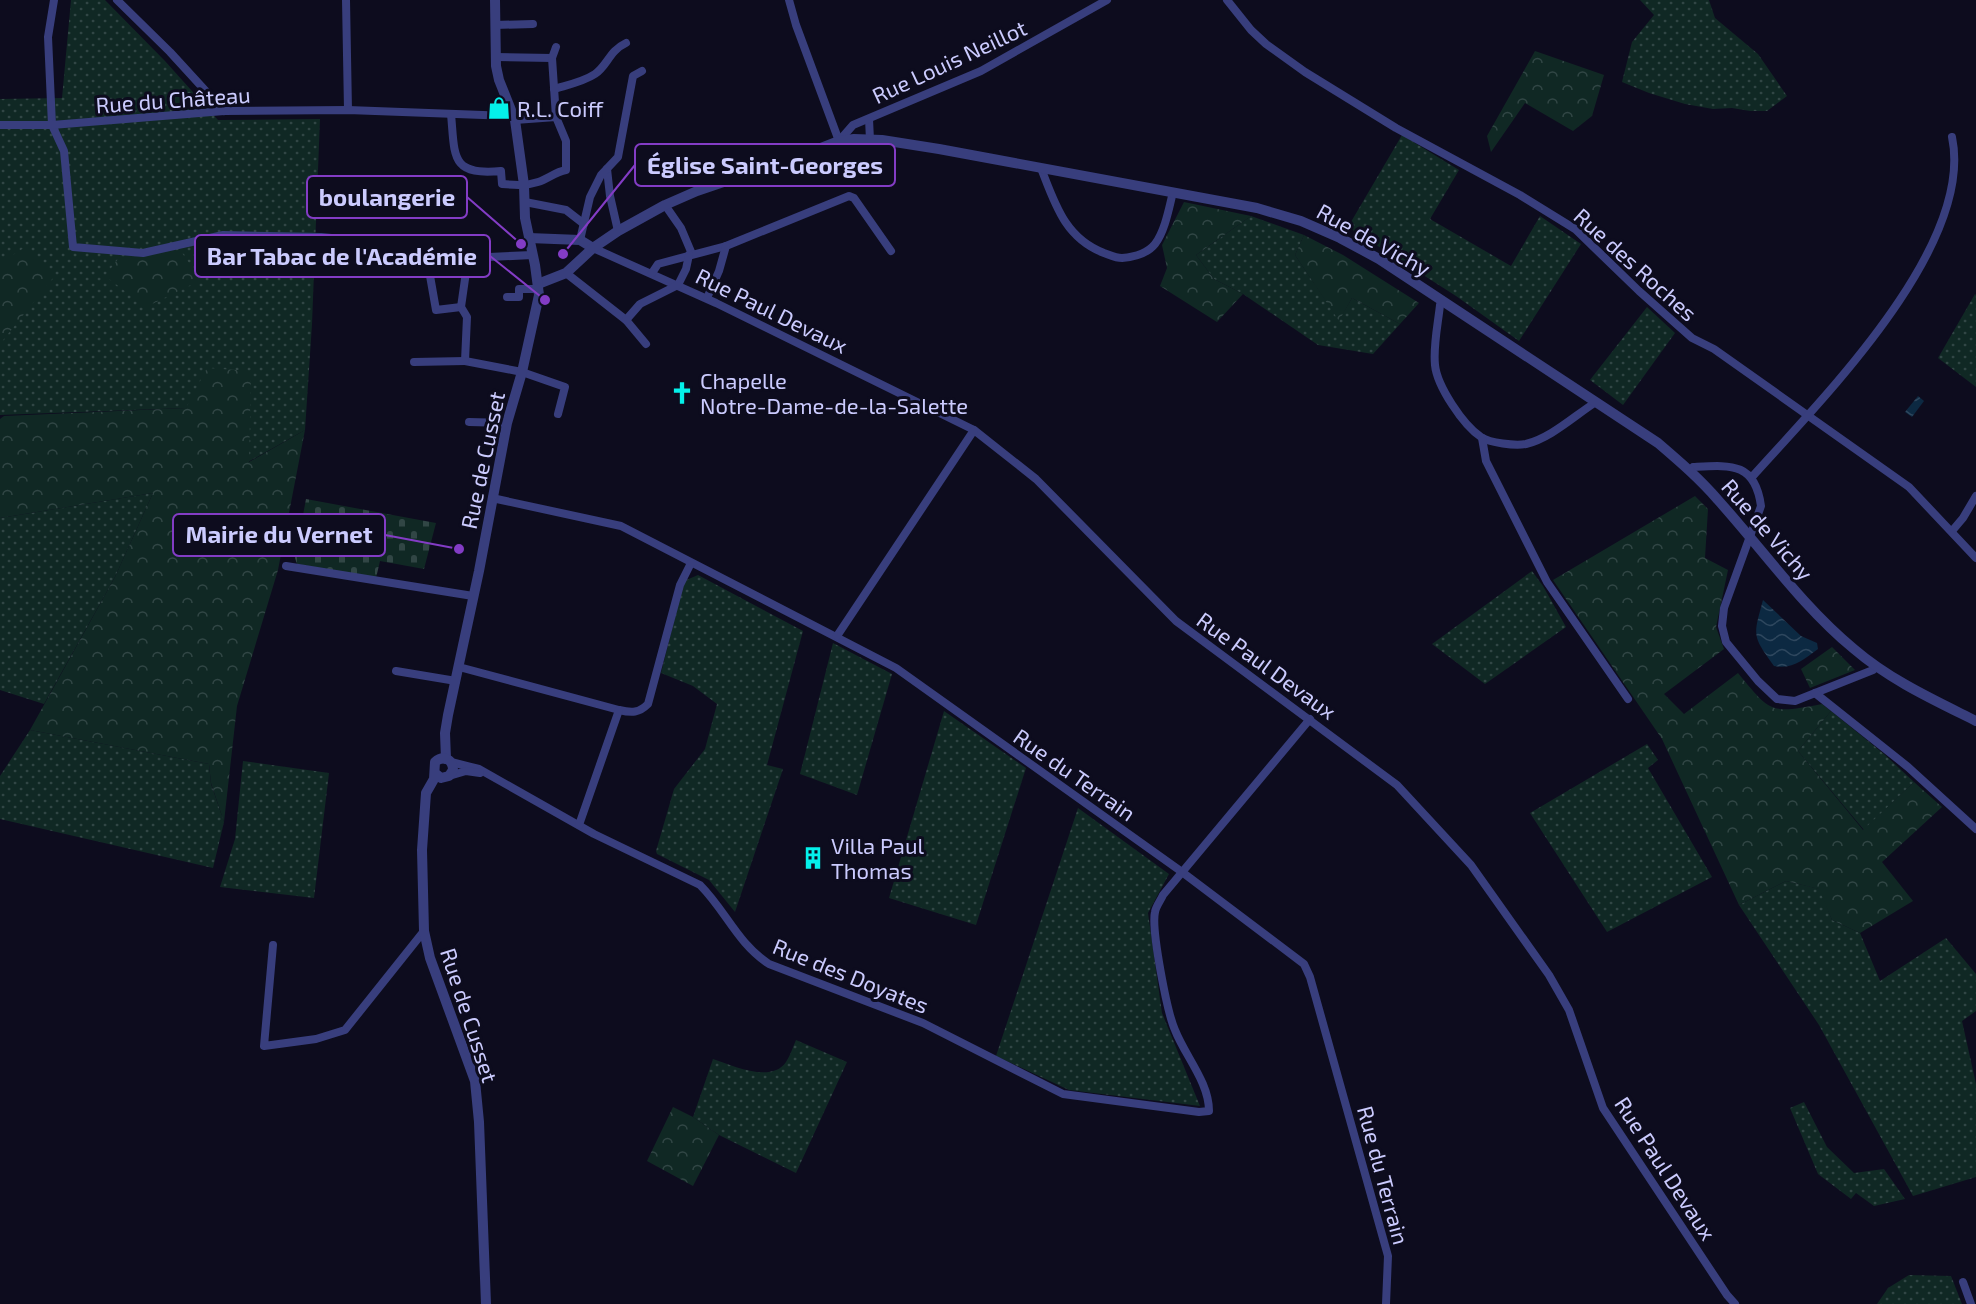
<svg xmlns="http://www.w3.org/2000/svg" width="1976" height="1304" viewBox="0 0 1976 1304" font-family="'Exo 2',sans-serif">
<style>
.green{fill:url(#green-dots)}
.forest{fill:url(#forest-crowns)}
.cemetery{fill:url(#cemetery-stones)}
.water{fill:url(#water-waves)}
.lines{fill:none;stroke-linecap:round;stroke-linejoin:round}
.minor{stroke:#383e7d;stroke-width:8}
.tertiary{stroke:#383e7d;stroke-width:10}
.labels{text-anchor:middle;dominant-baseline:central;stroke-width:6;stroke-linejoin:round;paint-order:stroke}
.street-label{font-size:22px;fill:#cbcbfe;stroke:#0d0c1e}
.poi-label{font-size:22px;fill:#cbcbfe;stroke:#0d0c1e;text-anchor:start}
.leader{fill:none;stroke:#833cc5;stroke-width:2}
.callout-dot{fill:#833cc5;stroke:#0d0c1e;stroke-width:2}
.callout{fill:#0d0c1e;stroke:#833cc5;stroke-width:2}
.callout-label{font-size:24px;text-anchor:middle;font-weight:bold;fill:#cbcbfe}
</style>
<defs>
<pattern id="green-dots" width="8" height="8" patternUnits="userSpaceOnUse" patternTransform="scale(1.5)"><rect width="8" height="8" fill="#102824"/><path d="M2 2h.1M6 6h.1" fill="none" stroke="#314645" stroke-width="1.8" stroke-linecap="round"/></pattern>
<pattern id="forest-crowns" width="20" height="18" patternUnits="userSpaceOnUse" patternTransform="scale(1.5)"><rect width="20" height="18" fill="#102824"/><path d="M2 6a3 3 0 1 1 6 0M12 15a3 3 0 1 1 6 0" fill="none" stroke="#314645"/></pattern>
<pattern id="cemetery-stones" width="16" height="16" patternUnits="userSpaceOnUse" patternTransform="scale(1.5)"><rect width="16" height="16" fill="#102824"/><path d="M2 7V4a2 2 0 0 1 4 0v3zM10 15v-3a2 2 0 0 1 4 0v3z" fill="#314645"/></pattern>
<pattern id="water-waves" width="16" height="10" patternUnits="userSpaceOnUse" patternTransform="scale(1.5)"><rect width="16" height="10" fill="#0c2942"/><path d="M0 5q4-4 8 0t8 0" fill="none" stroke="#2e475e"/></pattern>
</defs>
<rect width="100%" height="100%" fill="#0d0c1e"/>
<g class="green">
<polygon points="71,0 105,0 165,61 218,120 320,119 312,324 305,430 248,462 250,371 186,408 0,415 0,99 62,98"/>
<polygon points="1640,0 1709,0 1715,18 1758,54 1787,96 1767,111 1750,111 1732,108 1713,109 1685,104 1649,93 1622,82 1632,42 1654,15"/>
<polygon points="1402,135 1459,170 1430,219 1511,266 1540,216 1581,244 1519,341 1456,296 1348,227"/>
<polygon points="1251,216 1304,235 1295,255 1339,320 1352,298 1400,324 1373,354 1318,345 1243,294 1214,279 1196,255"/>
<polygon points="1975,294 1976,295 1976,387 1938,358"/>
<polygon points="1647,307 1675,333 1623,405 1590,380"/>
<polygon points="153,493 115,577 44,704 0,690 0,518"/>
<polygon points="1532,571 1543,586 1566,627 1485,684 1432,644"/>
<polygon points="698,575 803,631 767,765 783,769 735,912 709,880 657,854 656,851 674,789 705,749 717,704 693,686 661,673 684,581"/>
<polygon points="833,643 892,674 857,795 800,774"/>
<polygon points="944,711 1026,768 976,925 889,898"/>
<polygon points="1831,711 1884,754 1914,782 1864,830 1798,751"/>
<polygon points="30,730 209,764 211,784 224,822 213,868 0,819 0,776"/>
<polygon points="1647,744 1658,760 1648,768 1712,877 1607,932 1530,813"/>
<polygon points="243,761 329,773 314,898 220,887 235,839"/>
<polygon points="1078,808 1169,874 1148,913 1162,1013 1200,1106 1069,1090 996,1056"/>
<polygon points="1786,881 1820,889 1832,920 1860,933 1880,981 1946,938 1976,974 1976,1011 1962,1021 1976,1084 1976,1177 1913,1196 1819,1025 1739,905"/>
<path d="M796 1040 847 1062 796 1173 719 1135 693 1117 713 1059C732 1065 771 1084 786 1062 790 1056 793 1047 796 1040Z"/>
<polygon points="1804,1102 1827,1147 1854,1173 1884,1169 1905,1199 1874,1206 1856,1193 1851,1199 1818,1174 1790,1108"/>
<polygon points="1909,1275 1951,1276 1962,1304 1877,1304 1888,1288"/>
</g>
<g class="forest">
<polygon points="1535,51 1604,75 1592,116 1573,131 1525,103 1491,152 1487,136"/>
<polygon points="1184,202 1251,216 1196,255 1214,279 1243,294 1217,322 1160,286 1167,268 1162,245"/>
<polygon points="1304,235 1343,255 1419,303 1400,324 1352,298 1339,321 1295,255"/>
<polygon points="27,246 53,278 0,344 0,263"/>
<polygon points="180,250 201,280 146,307 105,276 118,259"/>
<polygon points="207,368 251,371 249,462 305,430 278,570 237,706 224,822 211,783 209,764 30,730 115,577 153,493 0,518 0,419 4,416 186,408"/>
<path d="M1695 496 1708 509 1705 558 1728 570 1716 627 1724 649 1664 694 1684 714 1738 673C1771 713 1770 714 1822 704L1831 711 1798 751 1863 830 1914 782 1942 807 1882 862 1913 901 1860 933 1832 920 1819 889 1786 881 1739 905 1662 739 1553 580Z"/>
<polygon points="1832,647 1855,670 1810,688 1801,669"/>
<polygon points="673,1107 693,1117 719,1135 693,1186 647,1161"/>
</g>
<polygon class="cemetery" points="306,499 436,523 424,569 380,561 376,578 297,564 295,558"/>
<g class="water">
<polygon points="1918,396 1924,401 1912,417 1905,412"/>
<path d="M1763 600 1801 636 1817 643 1818 649C1804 659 1792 670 1774 666 1752 635 1753 637 1763 600Z"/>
</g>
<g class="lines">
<g class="minor">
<polyline points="54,0 48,37 52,125 64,151 73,247 143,253 223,235 321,237 374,242 426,253 468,258 532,255"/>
<polyline points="117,0 170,52 224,111"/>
<polyline points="346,0 348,110"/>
<polyline points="789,0 796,25 839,141"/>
<polyline points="1227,0 1251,30 1266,44 1305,72 1396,128 1520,195 1575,229 1639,291 1692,338 1714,349 1909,487 1976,558"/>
<polyline points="495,25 533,24"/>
<polyline points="496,57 552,58"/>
<path d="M554 89C567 85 583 82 595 74 608 65 609 51 626 43"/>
<path d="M451 114C455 156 450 176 501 171L502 184C514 185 526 186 538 182 548 179 555 172 566 170V141L556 117 552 58 556 47"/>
<polyline points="869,119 870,140"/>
<polyline points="515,120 556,117"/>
<polyline points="0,125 52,125 224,111 348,110 513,116"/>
<polyline points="839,141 853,125 981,71 1107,0"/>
<path d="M1041 168C1055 204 1065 238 1104 253 1110 255 1115 258 1122 258 1134 257 1147 254 1155 244 1165 231 1169 208 1173 192"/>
<polyline points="607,169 610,196 618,231"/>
<polyline points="525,202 566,210 584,224"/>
<polyline points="665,205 681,228 692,254"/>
<polyline points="580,240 590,197 601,175 618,157 633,76 642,71"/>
<polyline points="593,248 716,303 974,430 1036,479 1176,621 1397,785 1471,865 1549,975 1569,1010 1603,1108 1727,1295 1735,1304"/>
<polyline points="426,253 436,310 461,307"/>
<polyline points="468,258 461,307 467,317 465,361 522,372 565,387 558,414"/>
<polyline points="566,273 626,320 646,344"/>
<polyline points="652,273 658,264 726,246 849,196 854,198 891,251"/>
<polyline points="507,297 519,297 519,289 539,289"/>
<polyline points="707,298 719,271 726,246"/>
<path d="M1442 300 1440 305C1438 324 1433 346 1435 365 1437 386 1463 425 1481 437 1490 443 1515 446 1526 444 1551 438 1574 416 1596 402"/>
<polyline points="626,320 640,304 678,285 686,269 689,255"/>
<polyline points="414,362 465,361"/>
<polyline points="469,422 507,423"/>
<polyline points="1482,438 1486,461 1547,582 1628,699"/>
<path d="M1690 470 1693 467C1731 465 1755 462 1761 506L1724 608 1722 626 1726 642 1758 681 1777 699 1795 701 1873 670 1876 666"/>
<path d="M1752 477C1820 401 1975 247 1952 137"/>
<polyline points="492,498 621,526 896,668 1182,872 1304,964 1310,977 1388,1256 1386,1304"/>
<polyline points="1952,531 1963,518 1976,496"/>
<polyline points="286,566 473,596"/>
<polyline points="837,636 974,430"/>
<path d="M459 667 619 710C632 713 639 713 648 704L680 585 691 563"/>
<polyline points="396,671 456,681"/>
<polyline points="1815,693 1908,767 1976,829"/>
<path d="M451 762 479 769 594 834 700 885C726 911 737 943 769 964L923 1023 1063 1094 1199 1112 1209 1111C1209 1082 1185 1056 1175 1030 1167 1012 1151 929 1155 912 1156 906 1161 900 1163 895L1310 719"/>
<polyline points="449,776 466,771 480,773"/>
<polyline points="579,825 619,710"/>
<polyline points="273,945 264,1046 316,1039 345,1030 424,931"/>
<polyline points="1963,1282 1971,1304"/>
</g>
<g class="tertiary">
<polyline points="529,238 580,240 593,248"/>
<path d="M538 284 566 273 593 248 618 231 665 205 697 191 803 155 839 141 854 139 882 140 939 149 1257 208 1301 221 1340 238 1379 259 1658 443C1679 461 1700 479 1718 500 1763 550 1802 606 1854 649 1890 680 1934 700 1976 721"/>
<polyline points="446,759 445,733 448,715 479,571 507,423 522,372 539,295 535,265 525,218 524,185 515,120 499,80 496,66 495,0"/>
<path d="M435 773 441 778 449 776 453 770C453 759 443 755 435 762L434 779 426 793 422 850 424 931 430 958 475 1081 479 1122 486 1304"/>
</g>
</g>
<defs>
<g id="shop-bare" transform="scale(1.8)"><path d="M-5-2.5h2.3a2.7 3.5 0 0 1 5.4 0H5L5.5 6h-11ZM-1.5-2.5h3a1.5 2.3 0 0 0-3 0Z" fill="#04f1ea" stroke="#0d0c1e" stroke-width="2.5" paint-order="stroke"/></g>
<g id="church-bare" transform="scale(1.8)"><path d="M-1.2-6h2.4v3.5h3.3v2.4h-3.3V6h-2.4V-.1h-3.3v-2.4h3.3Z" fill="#04f1ea" stroke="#0d0c1e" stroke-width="2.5" paint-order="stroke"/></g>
<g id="building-bare" transform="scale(1.8)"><path d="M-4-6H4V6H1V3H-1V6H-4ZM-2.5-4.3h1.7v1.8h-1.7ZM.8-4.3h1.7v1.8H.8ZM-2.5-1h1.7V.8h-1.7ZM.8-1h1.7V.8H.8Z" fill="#04f1ea" stroke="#0d0c1e" stroke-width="2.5" paint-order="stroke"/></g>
</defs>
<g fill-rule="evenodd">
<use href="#shop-bare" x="499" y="108"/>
<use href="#church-bare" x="682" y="393"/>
<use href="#building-bare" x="813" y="858"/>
</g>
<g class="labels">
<g class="street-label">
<text transform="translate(949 61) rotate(-25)">Rue Louis Neillot</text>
<text transform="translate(173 99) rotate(-4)">Rue du Château</text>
<text transform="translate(1374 239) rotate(29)">Rue de Vichy</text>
<text transform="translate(1636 264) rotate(42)">Rue des Roches</text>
<text transform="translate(772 310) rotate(26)">Rue Paul Devaux</text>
<text transform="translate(482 460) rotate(-78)">Rue de Cusset</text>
<text transform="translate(1768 529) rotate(49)">Rue de Vichy</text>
<text transform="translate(1267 665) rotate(36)">Rue Paul Devaux</text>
<text transform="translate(1075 774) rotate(35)">Rue du Terrain</text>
<text transform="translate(851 975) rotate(22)">Rue des Doyates</text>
<text transform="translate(470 1015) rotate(72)">Rue de Cusset</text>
<text transform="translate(1666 1168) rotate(57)">Rue Paul Devaux</text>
<text transform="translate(1384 1175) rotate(75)">Rue du Terrain</text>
</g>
<g class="poi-label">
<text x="517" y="108">R.L. Coiff</text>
<text x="700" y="380">Chapelle<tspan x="700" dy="25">Notre-Dame-de-la-Salette</tspan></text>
<text x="831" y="845">Villa Paul<tspan x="831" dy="25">Thomas</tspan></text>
</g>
</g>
<path class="leader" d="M563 254L635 165M521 244L467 197M545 300L490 256M459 549L385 535"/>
<g class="callout-dot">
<circle cx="563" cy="254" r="6"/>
<circle cx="521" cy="244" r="6"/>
<circle cx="545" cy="300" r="6"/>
<circle cx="459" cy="549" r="6"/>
</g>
<g class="callout">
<rect x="635" y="144" width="260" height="42" rx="6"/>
<rect x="307" y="176" width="160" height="42" rx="6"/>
<rect x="195" y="235" width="295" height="42" rx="6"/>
<rect x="173" y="514" width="212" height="42" rx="6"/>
</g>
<g class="callout-label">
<text x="765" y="174">Église Saint-Georges</text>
<text x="387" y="206">boulangerie</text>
<text x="342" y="265">Bar Tabac de l'Académie</text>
<text x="279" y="543">Mairie du Vernet</text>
</g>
</svg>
